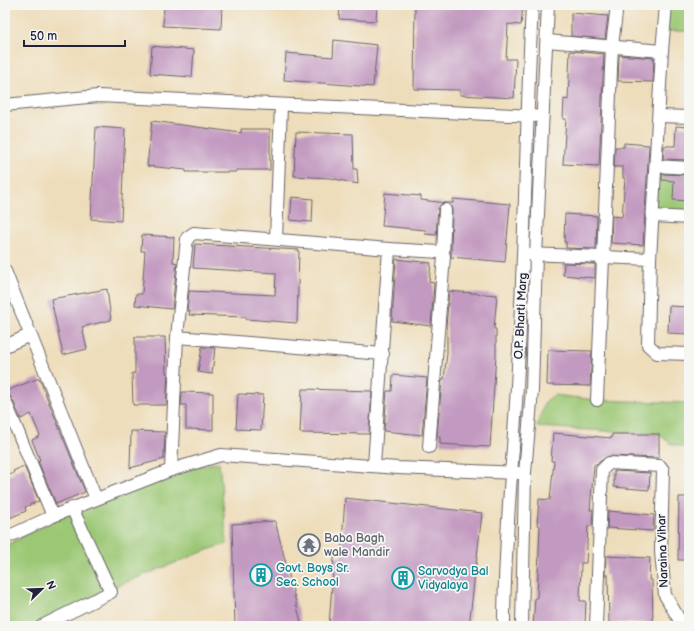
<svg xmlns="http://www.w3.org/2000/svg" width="694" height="631" viewBox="0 0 694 631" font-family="'Balsamiq Sans',sans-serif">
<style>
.green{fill:#9cc874;stroke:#5f7558}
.building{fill:#c299c0}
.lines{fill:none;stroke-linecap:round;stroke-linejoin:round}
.minor-casing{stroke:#696367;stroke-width:14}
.minor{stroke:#fff;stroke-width:12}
.labels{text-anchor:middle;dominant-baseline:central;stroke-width:3.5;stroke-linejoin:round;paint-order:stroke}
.street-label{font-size:12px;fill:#22223b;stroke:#f6f6f2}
.worship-label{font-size:12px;fill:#5b616d;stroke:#f6f6f2;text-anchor:start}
.culture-label{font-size:12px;fill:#0d838f;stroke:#f6f6f2;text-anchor:start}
</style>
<rect width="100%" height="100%" fill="#f6f6f2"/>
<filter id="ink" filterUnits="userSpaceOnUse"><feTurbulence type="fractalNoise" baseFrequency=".025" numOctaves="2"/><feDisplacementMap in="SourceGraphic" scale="8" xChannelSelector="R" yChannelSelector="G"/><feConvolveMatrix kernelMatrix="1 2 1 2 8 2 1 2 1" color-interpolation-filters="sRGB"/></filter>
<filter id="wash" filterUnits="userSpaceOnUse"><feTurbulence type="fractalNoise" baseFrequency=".012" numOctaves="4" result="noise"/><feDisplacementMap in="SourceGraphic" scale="16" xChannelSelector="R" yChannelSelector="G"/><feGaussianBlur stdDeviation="0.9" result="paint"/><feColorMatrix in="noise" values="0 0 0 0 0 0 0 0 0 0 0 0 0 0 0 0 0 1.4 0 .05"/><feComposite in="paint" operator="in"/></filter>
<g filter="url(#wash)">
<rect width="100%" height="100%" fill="#eeddba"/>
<g class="green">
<polygon points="666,5 689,5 689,31 664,31"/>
<polygon points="656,166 689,168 689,218 653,216"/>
<polygon points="554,395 597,400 689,403 689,448 671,444 659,434 537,427 545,402"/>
<polygon points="219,462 227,544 207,550 104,591 47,626 5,626 5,546 56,519 172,472"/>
</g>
<g id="blocks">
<g class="building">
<polygon points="164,5 222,5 221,29 163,26"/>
<polygon points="340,5 377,5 376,21 339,19"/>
<polygon points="415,5 523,5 521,25 508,24 506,59 516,59 514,98 460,95 460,90 414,89"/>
<polygon points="571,13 608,16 605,39 571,36"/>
<polygon points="334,40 377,45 373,87 284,80 286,53 333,57"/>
<polygon points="152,46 194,50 192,77 150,74"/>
<polygon points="570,51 604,54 599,166 563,164 566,119 563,119 564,99 568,100"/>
<polygon points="619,55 654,58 653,82 618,81"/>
<polygon points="152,121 241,133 241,129 270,129 270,170 236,170 236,172 186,172 186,170 147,166"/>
<polygon points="676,126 689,127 689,160 663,159 664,146 675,146"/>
<polygon points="96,127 125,129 121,221 91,219"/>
<polygon points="296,132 353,134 354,169 357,169 358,184 330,178 294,176"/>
<polygon points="624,143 649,145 643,245 611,243 612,216 622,217 625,178 623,178 623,167 614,167 615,147 624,147"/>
<polygon points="662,174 689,175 689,201 673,200 674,181 662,180"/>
<polygon points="385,193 421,196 421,200 446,203 441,204 438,209 436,235 425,234 426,230 382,226"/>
<polygon points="292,197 313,199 312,222 290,220"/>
<polygon points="453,199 510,204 505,262 451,257 452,210 451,206 446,203 453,203"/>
<polygon points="565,214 597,216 596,249 566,248 566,242 564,242"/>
<polygon points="142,235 174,237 173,262 177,263 172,309 135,305 136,294 142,294 145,251 141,251"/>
<polygon points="195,244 299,250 297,323 246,319 246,317 189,315 190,311 187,311 189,291 275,295 276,273 193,268"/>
<polygon points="396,259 431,263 429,282 434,283 431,326 392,321"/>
<polygon points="564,263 595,264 595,278 563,275"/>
<polygon points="107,289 111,320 82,327 87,349 63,355 51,299"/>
<polygon points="449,291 497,295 494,329 496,329 496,355 490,447 440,444 440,437 437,437 442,379 444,379 447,353 447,328 446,327"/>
<polygon points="669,306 689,307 689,334 668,333"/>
<polygon points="135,337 165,337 166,373 168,373 166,405 133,405 132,373 135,373"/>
<polygon points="202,347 215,348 212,374 198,372"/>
<polygon points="548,350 592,351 590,386 547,385"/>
<polygon points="393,375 427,378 422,435 384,431 387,391 392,391"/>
<polygon points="39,378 85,492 56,504 38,461 40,460 32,440 40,436 31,414 21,419 12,398 6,391"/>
<polygon points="302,389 372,391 369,434 300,433"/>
<polygon points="182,392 213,393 213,430 186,429 186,405 181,405"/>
<polygon points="238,394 263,395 261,430 236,429"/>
<polygon points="131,431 165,432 164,459 130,468"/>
<polygon points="553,433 612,438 612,434 659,434 659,458 609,456 594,465 590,510 593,510 592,526 588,526 586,563 581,563 580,601 586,601 585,626 533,626 535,598 537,598 540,526 537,525 539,499 550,500 554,461 551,461"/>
<polygon points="24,466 39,501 25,507 26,511 5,520 5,477 14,473 13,471"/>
<polygon points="614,471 650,473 649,490 614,487"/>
<polygon points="679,497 689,497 689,560 678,560"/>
<polygon points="345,498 482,513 469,626 329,626 334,557 341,557"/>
<polygon points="608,511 654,515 653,531 607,528"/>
<polygon points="275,521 302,626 235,626 232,524"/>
<polygon points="606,556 650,558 649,580 652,580 653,623 609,623 608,575 605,575"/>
</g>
</g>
</g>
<g filter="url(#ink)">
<use href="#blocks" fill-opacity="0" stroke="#696367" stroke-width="1"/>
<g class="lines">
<g class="minor-casing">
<g id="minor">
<polyline points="547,41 662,51"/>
<polyline points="5,105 98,96 534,116"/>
<polyline points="659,116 689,117"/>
<polyline points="656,166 689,168"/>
<polyline points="653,216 689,218"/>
<polyline points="276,239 281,106"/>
<polyline points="389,249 440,252 444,256 429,447"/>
<polyline points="443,253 445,210"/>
<polyline points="529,254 650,259 648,345 657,353 689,354"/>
<polyline points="650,259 662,51 666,5"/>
<polyline points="5,271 96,499"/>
<polyline points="5,346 30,335"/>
<polyline points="597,400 612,46 617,5"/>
<polyline points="5,401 53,516"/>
<polyline points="374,465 389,249 194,233 187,238 177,337 383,354"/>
<polyline points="171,470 177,337"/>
<polyline points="5,538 53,516 171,470 221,455 398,468 518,473"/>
<polyline points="42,626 111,592 72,508"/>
<path d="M504 626C504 539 514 453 518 367 525 246 526 126 532 5"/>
<polyline points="522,626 525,473 532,390 536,255 548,5"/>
<polyline points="596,626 602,470 609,463 660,466 663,470 661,552 665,595 683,626"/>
</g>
</g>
<use href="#minor" class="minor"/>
</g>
</g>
<defs>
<g id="temple-ring" transform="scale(1.15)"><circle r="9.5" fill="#f6f6f2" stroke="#6b7280" stroke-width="1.5"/><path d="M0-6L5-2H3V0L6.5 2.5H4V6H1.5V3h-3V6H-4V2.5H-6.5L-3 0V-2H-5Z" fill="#6b7280"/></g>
<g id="building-ring" transform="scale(1.15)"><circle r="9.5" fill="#f6f6f2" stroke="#0f9aa8" stroke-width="1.5"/><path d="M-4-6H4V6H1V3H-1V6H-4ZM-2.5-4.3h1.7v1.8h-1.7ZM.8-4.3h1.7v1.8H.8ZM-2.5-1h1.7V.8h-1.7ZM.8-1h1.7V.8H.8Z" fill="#0f9aa8"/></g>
</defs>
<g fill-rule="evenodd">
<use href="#temple-ring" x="309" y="545"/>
<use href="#building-ring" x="261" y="575"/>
<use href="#building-ring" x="403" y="578"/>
</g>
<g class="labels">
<g class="street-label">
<text transform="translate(521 316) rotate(-87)">O.P. Bharti Marg</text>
<text transform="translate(663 551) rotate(-92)">Naraina Vihar</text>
</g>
<g class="worship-label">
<text x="324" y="538">Baba Bagh<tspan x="324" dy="14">wale Mandir</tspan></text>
</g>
<g class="culture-label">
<text x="276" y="568">Govt. Boys Sr.<tspan x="276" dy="14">Sec. School</tspan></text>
<text x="418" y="571">Sarvodya Bal<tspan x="418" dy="14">Vidyalaya</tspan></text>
</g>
</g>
<rect width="694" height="631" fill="none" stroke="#f6f6f2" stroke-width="20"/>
<g transform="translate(42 589) rotate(67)" stroke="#f6f6f2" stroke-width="3" paint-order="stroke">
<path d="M0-3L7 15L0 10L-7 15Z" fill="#22223b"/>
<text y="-6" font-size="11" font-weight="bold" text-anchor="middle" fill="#22223b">N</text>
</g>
<path d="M24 40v6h101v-6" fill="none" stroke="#22223b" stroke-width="2"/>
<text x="30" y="40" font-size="12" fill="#22223b" stroke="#f6f6f2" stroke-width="3" paint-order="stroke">50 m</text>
</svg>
